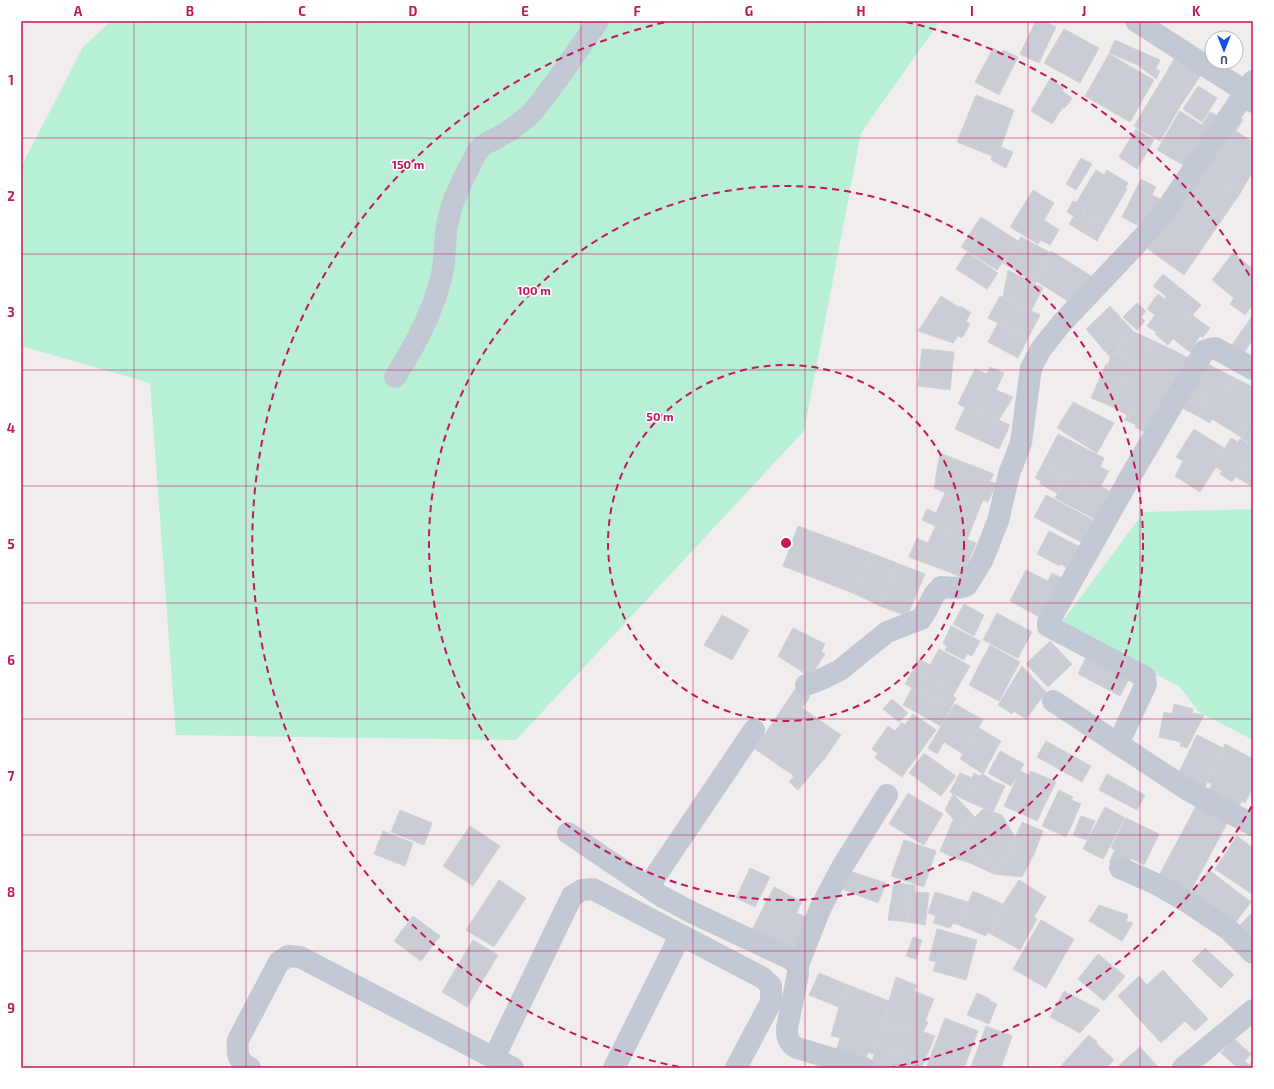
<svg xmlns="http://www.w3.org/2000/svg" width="1274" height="1089" viewBox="0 0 1274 1089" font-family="'Exo 2',sans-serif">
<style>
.green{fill:#b8f0d6}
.building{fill:#cbcdd5;stroke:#d0d1d9}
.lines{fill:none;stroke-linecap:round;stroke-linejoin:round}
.minor{stroke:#c2c9d5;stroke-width:22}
.grid{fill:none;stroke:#c2185b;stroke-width:1;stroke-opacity:0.55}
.ring{fill:none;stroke:#c2185b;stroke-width:2;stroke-dasharray:7 5}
.centre{fill:#c2185b;stroke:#fff;stroke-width:2}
.ring-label{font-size:12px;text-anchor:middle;font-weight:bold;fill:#c2185b;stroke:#fff;stroke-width:3;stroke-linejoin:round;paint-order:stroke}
.neatline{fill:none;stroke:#c2185b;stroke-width:1.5}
.grid-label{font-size:13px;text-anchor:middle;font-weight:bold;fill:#c2185b}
</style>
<rect width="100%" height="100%" fill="#f0edec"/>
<g class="green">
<polygon points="111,21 940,21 861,133 804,431 516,740 176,735 150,383 21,346 21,167 83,47"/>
<polygon points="1253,509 1253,740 1199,712 1179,686 1059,626 1144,512"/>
</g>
<g class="building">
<polygon points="1036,21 1044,21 1056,27 1039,63 1020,54"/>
<polygon points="1064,29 1099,48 1080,83 1044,63"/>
<polygon points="1115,40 1160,60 1156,69 1160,71 1156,79 1138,65 1109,53"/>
<polygon points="993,48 1002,53 1003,50 1018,57 999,95 975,82"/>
<polygon points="1109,54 1154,80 1130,122 1085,96"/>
<polygon points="1175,58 1201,75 1181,105 1160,141 1134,126"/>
<polygon points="1050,79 1064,88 1062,91 1072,98 1065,108 1063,107 1052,124 1031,111"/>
<polygon points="1198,86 1217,98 1202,122 1183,109"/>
<polygon points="976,95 1014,110 1001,147 992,156 957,142"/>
<polygon points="1180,111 1202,125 1210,112 1219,117 1188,168 1157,150"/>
<polygon points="1234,115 1243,120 1236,131 1253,142 1253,171 1239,195 1200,169"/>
<polygon points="1136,129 1154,140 1137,169 1119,157"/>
<polygon points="1001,147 1013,152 1006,168 991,160 992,156"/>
<polygon points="1081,158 1092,164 1076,190 1066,184"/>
<polygon points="1200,169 1239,195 1184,275 1148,249"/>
<polygon points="1096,170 1104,175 1107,170 1128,183 1125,188 1127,189 1106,225 1083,214 1085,211 1083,210 1084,208 1076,203"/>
<polygon points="1141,179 1156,187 1152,195 1160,199 1145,229 1122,217"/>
<polygon points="1033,190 1054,203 1044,220 1059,230 1050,245 1041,240 1038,244 1010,227"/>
<polygon points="1073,201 1084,208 1083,210 1085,211 1083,214 1106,225 1097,241 1069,224 1074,216 1067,212"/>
<polygon points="981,217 1018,241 997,270 961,247"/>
<polygon points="1021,237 1051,253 1035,283 1003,263"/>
<polygon points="1051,251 1093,277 1071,303 1036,281"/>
<polygon points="967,252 998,273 987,289 956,269"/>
<polygon points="1233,253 1253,269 1253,304 1245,315 1230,304 1234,298 1212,280"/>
<polygon points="1008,270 1043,288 1031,311 1003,297"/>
<polygon points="1163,274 1201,305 1189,319 1165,300 1166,296 1153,286"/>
<polygon points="1158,294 1189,319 1168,345 1155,334 1156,332 1147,326 1155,315 1147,309"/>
<polygon points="941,296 958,307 962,307 971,313 966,321 970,324 962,338 958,336 953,343 918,331"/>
<polygon points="1000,296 1040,315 1028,338 988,318"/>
<polygon points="1137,303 1146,311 1141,317 1145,321 1137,330 1123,317"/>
<polygon points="1110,306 1134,332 1110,357 1086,329"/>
<polygon points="1192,315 1210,328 1202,338 1200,336 1194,345 1195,346 1190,352 1173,339"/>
<polygon points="1253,315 1253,339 1241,357 1229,349"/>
<polygon points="998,323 1028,338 1018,358 988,342"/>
<polygon points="1134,332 1150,339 1139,363 1115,353"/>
<polygon points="1150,339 1189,358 1176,379 1139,363"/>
<polygon points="922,349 954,352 950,390 918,386"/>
<polygon points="1115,353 1132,360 1113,407 1091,398 1106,364 1108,365 1110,357"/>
<polygon points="1132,360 1150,368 1128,421 1125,420 1127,415 1113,407"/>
<polygon points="1202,361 1235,378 1210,423 1198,416 1207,398 1189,388"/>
<polygon points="990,367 1004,373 996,390 1013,397 999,420 966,405 965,407 958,404 975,369 987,374"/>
<polygon points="1150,368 1176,379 1151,435 1135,427 1136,425 1128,421"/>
<polygon points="1235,378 1253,387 1252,396 1253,396 1253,418 1241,437 1212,419"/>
<polygon points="1189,388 1207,398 1198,416 1176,405"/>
<polygon points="1073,402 1114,423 1097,453 1057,428"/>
<polygon points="966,405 1010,425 999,449 955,429"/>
<polygon points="1253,418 1253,445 1241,438"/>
<polygon points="1194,429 1224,448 1215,463 1217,464 1216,467 1200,492 1175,476 1183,461 1176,457"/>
<polygon points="1058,434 1104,458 1100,467 1109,471 1098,491 1070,475 1068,479 1042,465"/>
<polygon points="1231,438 1238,442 1240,439 1253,446 1253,454 1238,478 1236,476 1232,482 1220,474 1222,471 1216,467 1217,464 1215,463"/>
<polygon points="940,453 994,474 990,481 996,484 988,502 983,500 980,507 934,488"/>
<polygon points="1253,454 1253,487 1238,478"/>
<polygon points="1042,465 1066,478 1057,493 1040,484 1041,481 1035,478"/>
<polygon points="1070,475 1098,491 1101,486 1109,491 1105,499 1111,502 1095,519 1055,498 1066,478 1068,479"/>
<polygon points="945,493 980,507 967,540 935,527 935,526 922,520 927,509 936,513"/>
<polygon points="1046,495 1093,520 1081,542 1034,517"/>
<polygon points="798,526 871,553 855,594 783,566"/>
<polygon points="935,527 976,543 962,577 909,557 917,538 928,543"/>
<polygon points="1049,531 1080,547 1068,569 1061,564 1060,566 1037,554"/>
<polygon points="871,553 897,563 880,606 855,594"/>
<polygon points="897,563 925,574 907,616 880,606"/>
<polygon points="1026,570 1048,581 1052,573 1064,579 1043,619 1010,601"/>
<polygon points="964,604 984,615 974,636 953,624"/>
<polygon points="997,613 1032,632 1018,658 983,640"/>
<polygon points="722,615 749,630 732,660 704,645"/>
<polygon points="951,626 980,641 972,656 967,654 964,660 945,650 947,646 943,643"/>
<polygon points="793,628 825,644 821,652 825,654 810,677 778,656"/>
<polygon points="1050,641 1072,664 1048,687 1026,664"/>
<polygon points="990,645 1020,662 999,701 969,685"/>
<polygon points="939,649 970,666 955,692 913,670 919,659 930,665"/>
<polygon points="1088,653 1131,675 1120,696 1078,674"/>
<polygon points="1022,666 1046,692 1026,719 1014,711 1012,714 998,705"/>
<polygon points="913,670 955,692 953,696 956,698 951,708 905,684"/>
<polygon points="796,688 810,697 802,708 841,735 825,758 798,790 789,782 794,776 755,749"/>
<polygon points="912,688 951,708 941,726 903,705"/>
<polygon points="892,699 908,713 899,722 883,709"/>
<polygon points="955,704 983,720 963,754 944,742 937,754 928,748"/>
<polygon points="1174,704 1193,709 1192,713 1204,715 1187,748 1180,746 1181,742 1159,737 1164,712 1172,714"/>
<polygon points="913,714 936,730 902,777 875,758 878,753 872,749 888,726 895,731 902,722 905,725"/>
<polygon points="979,728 1001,741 983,774 960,759"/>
<polygon points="1197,735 1223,748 1202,793 1175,780"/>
<polygon points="1046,741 1091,766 1082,782 1037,757"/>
<polygon points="1225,744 1253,759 1253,787 1245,803 1242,801 1237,811 1206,796 1212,784 1207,782"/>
<polygon points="1000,751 1024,764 1011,786 988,773"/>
<polygon points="924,753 956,776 941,796 909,773"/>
<polygon points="1020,771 1029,775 1031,771 1056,782 1037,821 1004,806"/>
<polygon points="960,773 972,778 974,773 979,776 967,801 950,792"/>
<polygon points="983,774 991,780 1005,786 993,812 967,801 979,776"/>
<polygon points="1107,774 1145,795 1137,810 1099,790"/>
<polygon points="1059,790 1073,797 1071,800 1081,804 1066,837 1042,826"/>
<polygon points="908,793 943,814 924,845 889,824"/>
<polygon points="953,794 975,817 968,835 945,810"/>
<polygon points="1200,799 1231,816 1187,898 1156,881"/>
<polygon points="1105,807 1125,818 1103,859 1083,849"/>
<polygon points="983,809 1002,815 1015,838 1003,866 975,852 977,848 965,842 975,817"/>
<polygon points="400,810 432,823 424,845 391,832"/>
<polygon points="1081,816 1095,821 1087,840 1073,835"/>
<polygon points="1126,818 1159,834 1144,865 1131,858 1126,870 1109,862 1115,850 1111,848"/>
<polygon points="953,820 968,835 957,859 940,851"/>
<polygon points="1022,822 1043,831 1034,854 1022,877 994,874 1000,864 1003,866"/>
<polygon points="470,826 500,846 473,886 443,866"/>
<polygon points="383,831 413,843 405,866 374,854"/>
<polygon points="1237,836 1253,848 1253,892 1252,894 1215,869"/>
<polygon points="904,840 936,851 924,887 891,876"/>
<polygon points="965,842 977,848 975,852 1000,864 994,874 970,863 957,859"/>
<polygon points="750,868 770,877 755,907 736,898"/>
<polygon points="846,870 886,883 878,903 834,886"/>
<polygon points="1209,870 1251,902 1231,928 1189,896"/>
<polygon points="499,880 526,898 494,947 466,930"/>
<polygon points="1019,880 1046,897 1034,917 1037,919 1020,950 991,934 1003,904"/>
<polygon points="894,882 911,885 908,922 888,920"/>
<polygon points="911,885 915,885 915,892 929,893 925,925 908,922"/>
<polygon points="774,887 802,902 796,913 806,917 791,952 751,931"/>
<polygon points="973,891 1003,904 991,934 987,932 986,936 959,925"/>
<polygon points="935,892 968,902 959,925 953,923 950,928 933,923 936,916 928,913"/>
<polygon points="1099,905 1128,915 1126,921 1133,923 1122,941 1089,921"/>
<polygon points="1253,912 1253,951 1233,932"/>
<polygon points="413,916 440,936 421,961 394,941"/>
<polygon points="1041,920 1074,939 1046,988 1013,969"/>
<polygon points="937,929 977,940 966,980 933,971 936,962 929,960"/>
<polygon points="913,937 922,940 916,959 906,956"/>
<polygon points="473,940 498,955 467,1007 442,992"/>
<polygon points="1205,948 1234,975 1221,988 1192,961"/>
<polygon points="1098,954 1125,976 1104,1001 1078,979"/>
<polygon points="1163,970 1208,1019 1195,1031 1185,1021 1161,1043 1118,996 1139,976 1147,985"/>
<polygon points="819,973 848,985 839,1007 809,995"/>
<polygon points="896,977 916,985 914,991 934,999 925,1021 928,1022 922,1035 885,1023 887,1007"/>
<polygon points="848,985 889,1001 887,1007 885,1023 874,1054 868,1052 865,1061 836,1052 840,1038 831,1036 839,1007"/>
<polygon points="1064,991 1100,1010 1080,1033 1050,1017"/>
<polygon points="977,993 990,999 990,1001 997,1004 989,1024 967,1015"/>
<polygon points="945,1018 978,1031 964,1068 926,1068"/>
<polygon points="885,1023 922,1035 924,1032 935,1036 924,1062 877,1045"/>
<polygon points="986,1026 1012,1036 1001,1068 971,1067"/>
<polygon points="1089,1035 1097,1042 1096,1043 1114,1060 1106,1068 1059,1068"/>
<polygon points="1234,1039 1251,1054 1238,1068 1221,1053"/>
<polygon points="877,1045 924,1062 922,1068 881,1068 871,1065"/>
<polygon points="1140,1047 1159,1068 1116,1068"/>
<polygon points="1253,1060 1253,1068 1238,1068 1244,1061 1249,1065"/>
</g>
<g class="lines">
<g class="minor">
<polyline points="1136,21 1246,92 1253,102"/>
<path d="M395 377C415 346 434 310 442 274 446 255 444 235 449 216 454 194 467 172 477 152L482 146 509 131 531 114 555 83 598 21"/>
<path d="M806 685 824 678 840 670 887 632 921 619 925 613 934 595 941 587C949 587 960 590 967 585L982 561 998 521 1009 474 1021 443 1031 368 1041 349 1061 324 1145 235 1166 210 1253 81"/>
<polyline points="1053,701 1188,790 1253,825"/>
<polyline points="1118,744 1146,684 1145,677 1048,626 1048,623 1133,472 1204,351 1210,349 1215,348 1253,369"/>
<polyline points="568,833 661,896 691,912 789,958 798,965"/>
<polyline points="1120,868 1156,884 1186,901 1228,929 1253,953"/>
<polyline points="648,887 754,730"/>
<polyline points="494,1058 572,896 582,890 593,889 763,978 771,986 771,1002 736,1068"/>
<path d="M250 1068C237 1061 237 1054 238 1040L279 962 288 956 300 957 513 1068"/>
<polyline points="614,1068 680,936"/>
<path d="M864 1068 797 1048C788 1043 787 1038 787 1028L798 974V965L820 909 842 867 887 795"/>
<polyline points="1183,1068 1253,1010"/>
</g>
</g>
<path class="grid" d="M134 21V1068M246 21V1068M357 21V1068M469 21V1068M581 21V1068M693 21V1068M805 21V1068M917 21V1068M1028 21V1068M1140 21V1068M21 138H1253M21 254H1253M21 370H1253M21 486H1253M21 603H1253M21 719H1253M21 835H1253M21 951H1253"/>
<g class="ring">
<circle cx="786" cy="543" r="178"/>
<circle cx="786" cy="543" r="357"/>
<path d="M1252 806A535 535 0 0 1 893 1067M679 1067A535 535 0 0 1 666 22M906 22A535 535 0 0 1 1252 280"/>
</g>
<circle cx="786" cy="543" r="6" class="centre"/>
<g class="ring-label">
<text x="408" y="169">150 m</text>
<text x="534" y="295">100 m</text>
<text x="660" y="421">50 m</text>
</g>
<rect width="1274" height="1089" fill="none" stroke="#ffffff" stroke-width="44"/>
<g transform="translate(1224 50) rotate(180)"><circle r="19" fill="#ffffff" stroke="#b4b8bd"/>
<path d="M0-3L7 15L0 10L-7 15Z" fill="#114de5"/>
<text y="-6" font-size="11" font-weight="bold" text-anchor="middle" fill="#444d5b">U</text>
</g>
<rect x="22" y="22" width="1230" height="1045" class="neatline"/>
<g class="grid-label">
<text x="78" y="16">A</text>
<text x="190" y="16">B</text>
<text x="302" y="16">C</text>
<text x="413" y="16">D</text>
<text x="525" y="16">E</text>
<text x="637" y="16">F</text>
<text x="749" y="16">G</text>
<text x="861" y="16">H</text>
<text x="972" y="16">I</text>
<text x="1084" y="16">J</text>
<text x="1196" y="16">K</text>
<text x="11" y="85">1</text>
<text x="11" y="201">2</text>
<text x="11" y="317">3</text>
<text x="11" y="433">4</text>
<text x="11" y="549">5</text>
<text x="11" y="665">6</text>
<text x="11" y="781">7</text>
<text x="11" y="897">8</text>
<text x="11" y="1013">9</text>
</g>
</svg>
